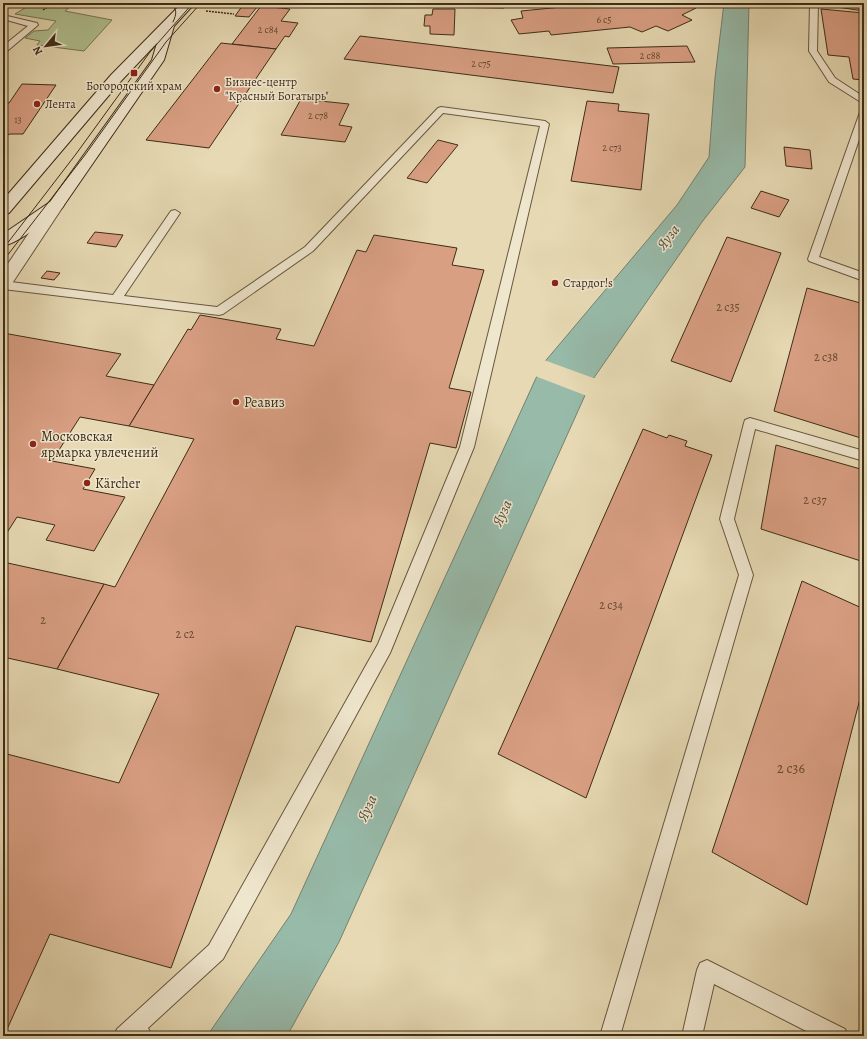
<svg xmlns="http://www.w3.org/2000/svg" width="867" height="1039" viewBox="0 0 867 1039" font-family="Alegreya,serif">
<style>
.green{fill:#b0c091;stroke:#777654}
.water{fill:#97baa9;stroke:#73816f}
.pier{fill:#e6d9b3}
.building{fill:#d99f83;stroke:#3e2c17}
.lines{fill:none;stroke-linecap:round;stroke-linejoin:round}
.service-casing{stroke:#68573e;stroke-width:2}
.minor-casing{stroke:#68573e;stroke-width:2}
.secondary-casing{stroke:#3e2c17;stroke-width:2}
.path{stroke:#3e2c17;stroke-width:1.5;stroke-dasharray:2 1;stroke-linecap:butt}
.service{fill:#efe6ce;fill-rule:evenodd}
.minor{fill:#efe6ce;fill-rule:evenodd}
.secondary{fill:#efe6ce;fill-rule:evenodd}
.tram{stroke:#3e2c17;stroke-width:1}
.poi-dot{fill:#8f2418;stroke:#efe6ce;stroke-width:1.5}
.labels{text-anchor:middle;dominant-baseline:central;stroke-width:3;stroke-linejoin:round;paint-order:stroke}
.far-number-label{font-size:10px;fill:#654932}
.far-poi-label{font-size:12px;fill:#3e2c17;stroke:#efe6ce;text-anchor:start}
.number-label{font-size:12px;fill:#654932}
.poi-label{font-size:14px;fill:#3e2c17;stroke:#efe6ce;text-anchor:start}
.near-number-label{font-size:14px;fill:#654932}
.water-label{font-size:15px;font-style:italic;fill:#54503c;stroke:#efe6ce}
</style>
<rect width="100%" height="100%" fill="#e6d9b3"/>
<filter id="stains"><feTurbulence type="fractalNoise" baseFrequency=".005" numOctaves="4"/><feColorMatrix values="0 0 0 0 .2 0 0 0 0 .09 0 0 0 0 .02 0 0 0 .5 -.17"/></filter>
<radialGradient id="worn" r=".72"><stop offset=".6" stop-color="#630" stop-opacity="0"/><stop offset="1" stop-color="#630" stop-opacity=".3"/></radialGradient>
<polygon class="green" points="33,3 56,3 71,6 65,11 112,20 84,51 37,45 40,41 25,38 34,31 48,30 56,21 15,14"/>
<polygon class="water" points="724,3 749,3 745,167 702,222 591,382 339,942 287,1036 207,1036 291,914 542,365 677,205 709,157 715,78"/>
<polygon class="pier" points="544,360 596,379 587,396 535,376"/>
<g class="building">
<polygon points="440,3 504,3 504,8 440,7"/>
<polygon points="603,3 684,3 696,8 682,15 692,20 668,31 656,26 642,32 630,27 551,35 549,31 519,34 511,20 523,18 521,11"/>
<polygon points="823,3 864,3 864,11 823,5"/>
<polygon points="243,5 257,7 249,17 235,16"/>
<polygon points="261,6 290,9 281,21 298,23 289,37 285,36 276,49 232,44"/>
<polygon points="433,9 455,9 454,35 430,34 430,26 424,26 425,15 432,15"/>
<polygon points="821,9 864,13 864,80 853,79 849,57 828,55"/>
<polygon points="360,36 619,67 613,93 344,59"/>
<polygon points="221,43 276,49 209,148 146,140"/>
<polygon points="687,46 695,62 613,64 607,48"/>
<polygon points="22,84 56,85 23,134 10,134 3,137 3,104 9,103"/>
<polygon points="301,99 349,104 339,125 352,127 345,142 281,135"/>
<polygon points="587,101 619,104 618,111 649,114 641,190 571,181"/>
<polygon points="438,140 458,145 427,183 407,178"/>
<polygon points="784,147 810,150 812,169 786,166"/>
<polygon points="761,191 789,200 779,217 751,208"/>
<polygon points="95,232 123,235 116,247 87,243"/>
<polygon points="374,235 457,248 452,265 484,270 449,388 471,392 456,448 430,443 371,642 296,626 171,968 50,934 4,1036 3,1036 3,753 119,783 159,694 57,669 104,584 115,587 194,439 129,426 188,329 191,330 200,315 281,329 276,339 314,346 357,250 366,252"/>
<polygon points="727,237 781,253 731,382 671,361"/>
<polygon points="47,271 60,273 54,280 41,278"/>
<polygon points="807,288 864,304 864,439 774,411"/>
<polygon points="3,333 121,354 106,376 154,385 129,426 80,417 52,461 95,469 83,489 125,497 94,551 46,540 55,525 17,517 3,539"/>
<polygon points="643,429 667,438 669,435 687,441 685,446 712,455 586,798 498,754"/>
<polygon points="776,445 864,470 864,562 761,529"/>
<polygon points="3,562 104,584 57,669 3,657"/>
<polygon points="802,581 864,609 864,683 807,905 712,852"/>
</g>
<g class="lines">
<g class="service-casing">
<g id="service">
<polygon points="810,3 818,3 817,51 835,78 864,97 864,104 829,82 809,51"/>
<polygon points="3,15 37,23 38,25 6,52 3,52 3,46 28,26 3,19"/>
<polygon points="441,107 545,121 549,124 474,447 390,653 223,959 148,1028 152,1036 114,1036 117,1029 209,945 378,644 460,447 540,126 443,113 313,251 223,314 219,315 3,289 3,281 113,295 171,211 175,210 180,213 124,296 217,307 305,247 438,108"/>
<polygon points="864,109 864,125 819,257 864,273 864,281 809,261 808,259 860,112"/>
<polygon points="750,418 864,451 864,461 755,429 734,519 753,575 620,1036 600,1036 739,575 720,519 744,423 745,420"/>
<polygon points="707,960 845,1029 848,1036 816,1036 714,984 702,1036 682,1036 697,970 700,963"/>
</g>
</g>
<g class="minor-casing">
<polygon id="minor" points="56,200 62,202 64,205 9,288 3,290 3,271 50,202"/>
</g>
<g class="secondary-casing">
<path id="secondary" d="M182 3H195L174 26 164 60 62 208C46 220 21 242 3 246V234L50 202 152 60 157 43 121 81 9 213 3 215V200L111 75Z"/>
</g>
<g class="path">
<polyline points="43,10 53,3"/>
<polyline points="206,11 234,14"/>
</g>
<use href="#service" class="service"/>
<use href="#minor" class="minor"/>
<use href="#secondary" class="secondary"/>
<g class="tram">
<path d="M171 3C177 10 177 13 173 22"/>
<polyline points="3,249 76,154 150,52 193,3"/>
<polyline points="3,261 85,155 166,42 201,3"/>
</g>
</g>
<g class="poi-dot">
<rect x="130" y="69" width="8" height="8" rx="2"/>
<circle cx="217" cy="89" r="4"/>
<circle cx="37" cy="104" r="4"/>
<circle cx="555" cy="283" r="4"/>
<circle cx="236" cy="402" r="4"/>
<circle cx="33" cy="444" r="4"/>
<circle cx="87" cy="483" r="4"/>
</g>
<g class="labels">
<g class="far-number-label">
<text x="604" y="19">6 с5</text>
<text x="268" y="29">2 с84</text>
<text x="650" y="55">2 c88</text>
<text x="481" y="63">2 с75</text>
<text x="318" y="115">2 c78</text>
<text x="18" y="119">13</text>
<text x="612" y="147">2 с73</text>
</g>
<g class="far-poi-label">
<text x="225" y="82">Бизнес-центр<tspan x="225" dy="14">"Красный Богатырь"</tspan></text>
<text x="134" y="86" text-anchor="middle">Богородский храм</text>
<text x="45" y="104">Лента</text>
<text x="563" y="283">Стардог!s</text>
</g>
<g class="number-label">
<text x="728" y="307">2 с35</text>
<text x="826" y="357">2 с38</text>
<text x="815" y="500">2 с37</text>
<text x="611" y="605">2 с34</text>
<text x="43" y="620">2</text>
<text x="185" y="634">2 c2</text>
</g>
<g class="poi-label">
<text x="244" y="402">Реавиз</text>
<text x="41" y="436">Московская<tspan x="41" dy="16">ярмарка увлечений</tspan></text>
<text x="95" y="483">Kärcher</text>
</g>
<g class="near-number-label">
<text x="791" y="768">2 с36</text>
</g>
<g class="water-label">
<text transform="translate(668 237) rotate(-52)">Яуза</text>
<text transform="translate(502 513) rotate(-65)">Яуза</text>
<text transform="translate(367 808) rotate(-65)">Яуза</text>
</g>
</g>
<rect width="867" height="1039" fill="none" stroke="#e6d9b3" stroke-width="16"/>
<rect x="4" y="4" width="859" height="1031" fill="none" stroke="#3e2c17" stroke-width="2"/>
<rect x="8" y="8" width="851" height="1023" fill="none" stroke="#3e2c17"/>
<g transform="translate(46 46) rotate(241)" stroke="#efe6ce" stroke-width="3" paint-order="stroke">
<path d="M0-3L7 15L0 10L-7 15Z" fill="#3e2c17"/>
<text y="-6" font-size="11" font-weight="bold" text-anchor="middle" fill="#3e2c17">N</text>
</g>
<rect width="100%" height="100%" filter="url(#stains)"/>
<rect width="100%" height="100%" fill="url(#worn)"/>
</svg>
